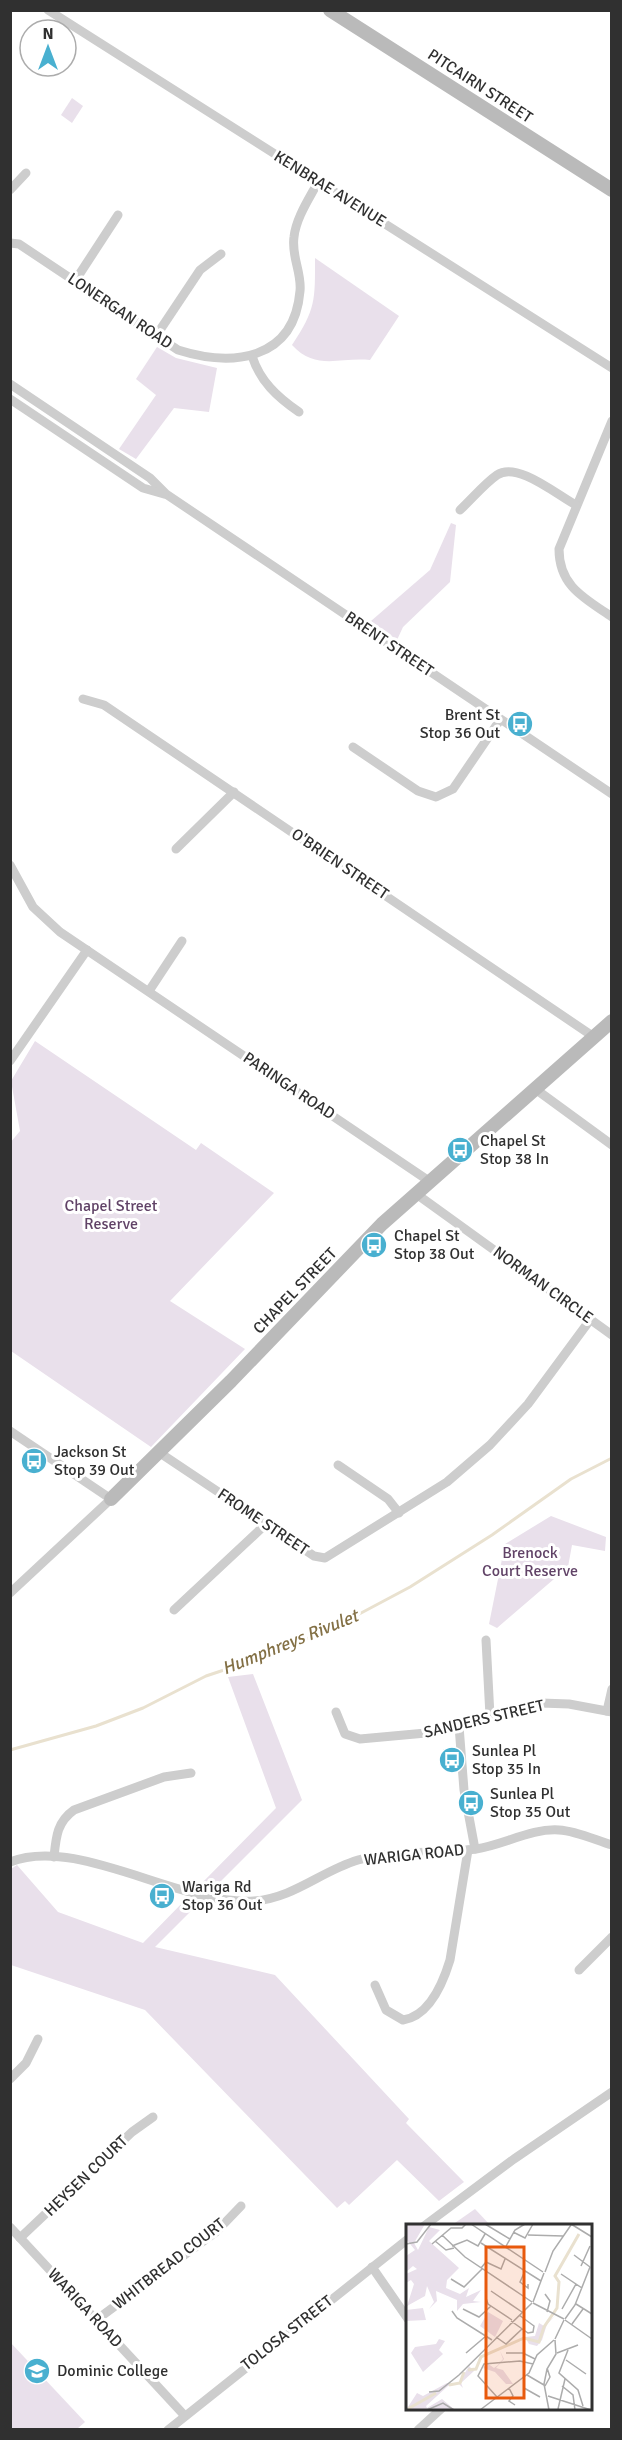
<svg xmlns="http://www.w3.org/2000/svg" width="622" height="2440" viewBox="0 0 622 2440" font-family="Signika,sans-serif">
<style>
.green{fill:#e9e0eb}
.lines{fill:none;stroke-linecap:round;stroke-linejoin:round}
.stream{stroke:#e9e1cf;stroke-width:3}
.street{stroke:#cdcdcd;stroke-width:9}
.secondary{stroke:#bababa;stroke-width:14}
.labels{text-anchor:middle;dominant-baseline:central;stroke-width:6;stroke-linejoin:round;paint-order:stroke}
.street-label{font-size:16px;fill:#303030;stroke:#fff}
.poi-label{font-size:16px;fill:#303030;stroke:#fff;text-anchor:start}
.park-label{font-size:16px;fill:#614367;stroke:#fff}
.water-label{font-size:18px;font-style:italic;fill:#837045;stroke:#fff}
.inset-river{fill:none;stroke:#e9e1cf;stroke-width:3}
.inset-road{fill:none;stroke:#acacac;stroke-width:1.5}
.view{fill:#e8590c;fill-opacity:0.15;stroke:#e8590c;stroke-width:3}
.inset-edge{fill:none;stroke:#303030;stroke-width:3}
</style>
<rect width="100%" height="100%" fill="#fff"/>
<g class="green">
<polygon points="72,98 83,106 72,123 61,115"/>
<path d="M315 258 399 316 370 360C339 357 316 371 292 345 316 309 315 300 315 258Z"/>
<polygon points="157,347 176,358 217,368 209,412 174,408 136,459 119,449 156,395 136,379"/>
<polygon points="451,523 456,525 450,582 403,627 397,640 371,621 430,570"/>
<polygon points="35,1041 196,1150 201,1143 274,1193 170,1301 245,1349 151,1447 11,1351 10,1143 20,1131 11,1081"/>
<polygon points="551,1516 606,1537 605,1551 572,1545 568,1567 497,1628 489,1624 505,1544"/>
<polygon points="253,1674 302,1800 210,1892 198,1887 276,1808 228,1677"/>
<polygon points="17,1865 58,1912 143,1943 188,1897 200,1902 155,1947 275,1975 409,2119 406,2123 464,2182 439,2201 397,2160 349,2205 345,2201 337,2208 145,2010 11,1965 11,1869"/>
<polygon points="475,2209 490,2225 452,2225"/>
<polygon points="10,2342 85,2422 77,2429 11,2429"/>
</g>
<g class="lines">
<polyline class="stream" points="10,1750 96,1726 143,1708 206,1676 257,1659 331,1629 410,1587 492,1535 571,1479 612,1458"/>
<g class="street">
<polyline points="48,10 612,368"/>
<polyline points="10,190 26,173"/>
<path d="M10 243 19 244 178 350C232 367 294 361 300 291 302 273 291 256 294 237 296 218 309 199 318 182"/>
<polyline points="75,281 118,215"/>
<polyline points="156,336 200,270 221,254"/>
<path d="M252 356C260 381 277 397 299 412"/>
<polyline points="10,384 150,478 166,494 612,794"/>
<polyline points="10,399 143,488 164,494"/>
<path d="M612 421 559 549C559 586 584 598 612 617"/>
<path d="M460 510C472 499 484 484 497 475 517 461 557 495 576 505"/>
<polyline points="83,699 104,705 594,1037"/>
<polyline points="353,747 418,791 436,797 453,789 500,720"/>
<polyline points="176,849 234,792"/>
<polyline points="10,865 33,907 60,932 429,1181"/>
<polyline points="149,991 182,941"/>
<polyline points="10,1061 87,950"/>
<polyline points="534,1088 612,1145"/>
<polyline points="415,1193 612,1335"/>
<polyline points="10,1431 111,1499 10,1593"/>
<polyline points="160,1453 314,1556 325,1558 447,1482 490,1445 528,1404 590,1320"/>
<polyline points="338,1465 388,1499 399,1513"/>
<polyline points="174,1610 266,1524"/>
<polyline points="486,1640 490,1716"/>
<polyline points="607,1711 612,1689"/>
<polyline points="336,1712 345,1734 360,1739 426,1733 541,1703 569,1704 612,1712"/>
<polyline points="459,1726 464,1790 475,1849"/>
<path d="M54 1857C56 1837 57 1822 74 1810L164 1777 191 1773"/>
<path d="M10 1862C77 1835 180 1906 254 1901 294 1898 321 1871 358 1860 396 1849 437 1855 476 1849 503 1845 532 1828 559 1830 577 1831 595 1840 612 1845"/>
<polyline points="579,1970 612,1937"/>
<path d="M375 1985 386 2010 403 2020C429 2016 443 1983 450 1960L468 1850"/>
<polyline points="10,2079 26,2063 38,2039"/>
<polyline points="424,2226 514,2159 612,2092"/>
<polyline points="10,2227 185,2416"/>
<polyline points="20,2238 132,2132 153,2117"/>
<polyline points="372,2267 408,2319"/>
<polyline points="96,2320 217,2231 241,2206"/>
<polyline points="168,2430 408,2239"/>
<polyline points="418,2430 442,2408"/>
</g>
<g class="secondary">
<polyline points="330,10 612,190"/>
<polyline points="111,1499 231,1381 382,1224 612,1021"/>
</g>
</g>
<defs>
<g id="bus-disc" transform="scale(1.35)"><circle r="9.5" fill="#49b0d0" stroke="#fff"/><path d="M-5-6H5V4H4V6H2V4H-2V6H-4V4H-5ZM-3.5-4V0h7V-4ZM-3.5 1.2v1.5H-2V1.2ZM2 1.2v1.5H3.5V1.2Z" fill="#fff"/></g>
<g id="school-disc" transform="scale(1.35)"><circle r="9.5" fill="#49b0d0" stroke="#fff"/><path d="M0-5L7-2L0 1L-7-2ZM-4 1L0 2.5L4 1V4Q0 6-4 4Z" fill="#fff"/></g>
</defs>
<g fill-rule="evenodd">
<use href="#bus-disc" x="520" y="724"/>
<use href="#bus-disc" x="460" y="1150"/>
<use href="#bus-disc" x="374" y="1245"/>
<use href="#bus-disc" x="34" y="1461"/>
<use href="#bus-disc" x="452" y="1760"/>
<use href="#bus-disc" x="471" y="1803"/>
<use href="#bus-disc" x="162" y="1896"/>
<use href="#school-disc" x="37" y="2371"/>
</g>
<g class="labels">
<g class="street-label">
<text transform="translate(480 86) rotate(33)">PITCAIRN STREET</text>
<text transform="translate(330 189) rotate(32)">KENBRAE AVENUE</text>
<text transform="translate(120 311) rotate(34)">LONERGAN ROAD</text>
<text transform="translate(389 644) rotate(34)">BRENT STREET</text>
<text transform="translate(340 864) rotate(34)">O'BRIEN STREET</text>
<text transform="translate(289 1086) rotate(34)">PARINGA ROAD</text>
<text transform="translate(543 1285) rotate(36)">NORMAN CIRCLE</text>
<text transform="translate(295 1291) rotate(-46)">CHAPEL STREET</text>
<text transform="translate(263 1522) rotate(34)">FROME STREET</text>
<text transform="translate(484 1719) rotate(-13)">SANDERS STREET</text>
<text transform="translate(414 1855) rotate(-6)">WARIGA ROAD</text>
<text transform="translate(86 2176) rotate(-44)">HEYSEN COURT</text>
<text transform="translate(169 2264) rotate(-38)">WHITBREAD COURT</text>
<text transform="translate(85 2308) rotate(47)">WARIGA ROAD</text>
<text transform="translate(287 2333) rotate(-38)">TOLOSA STREET</text>
</g>
<g class="poi-label">
<text x="500" y="715" text-anchor="end">Brent St<tspan x="500" dy="18">Stop 36 Out</tspan></text>
<text x="480" y="1141">Chapel St<tspan x="480" dy="18">Stop 38 In</tspan></text>
<text x="394" y="1236">Chapel St<tspan x="394" dy="18">Stop 38 Out</tspan></text>
<text x="54" y="1452">Jackson St<tspan x="54" dy="18">Stop 39 Out</tspan></text>
<text x="472" y="1751">Sunlea Pl<tspan x="472" dy="18">Stop 35 In</tspan></text>
<text x="490" y="1794">Sunlea Pl<tspan x="490" dy="18">Stop 35 Out</tspan></text>
<text x="182" y="1887">Wariga Rd<tspan x="182" dy="18">Stop 36 Out</tspan></text>
<text x="57" y="2371">Dominic College</text>
</g>
<g class="park-label">
<text x="111" y="1206">Chapel Street<tspan x="111" dy="18">Reserve</tspan></text>
<text x="530" y="1553">Brenock<tspan x="530" dy="18">Court Reserve</tspan></text>
</g>
<g class="water-label">
<text transform="translate(290 1642) rotate(-22)">Humphreys Rivulet</text>
</g>
</g>
<g transform="translate(406 2224)">
<rect width="186" height="186" fill="#fff"/>
<path d="M0 0H19L8 19 12 26 23 3 34 6 23 17 53 44 41 56 40 64 54 70 63 64 60 73 75 66 67 77 75 78 57 80 51 87V76L30 67 31 77 23 85 28 78 21 62 19 72 1 82 8 60 5 56 0 59V50L11 45 7 42 0 48V32L9 26 0 15ZM17 84 20 96 0 97V86ZM82 88 97 97 89 113 74 102ZM150 91 141 100 136 116 131 122 123 120 119 113 129 112 133 99 138 102ZM33 115 39 117 33 126 37 130 17 148 5 129 9 123 30 120ZM94 127 98 135 90 144 97 146 107 160H100L89 148 77 144 81 139 88 144 92 141 97 135ZM63 142 68 147 55 159 57 164 53 160 42 162 20 182 21 184 36 175 49 186H0L11 169 17 172 41 159H53Z" fill="#e9e0eb"/>
<path class="inset-river" d="M62 146 70 145 75 133 118 114 133 118 138 103 151 84 153 58 149 52 173 10M43 161 54 159 58 148M0 186 30 169"/>
<path class="inset-road" d="M65 0 137 48M79 0 104 15M165 0 186 13M107 8 119 14 127 0M36 11 59 33 126 78M122 11 157 12M29 17 40 26 48 24M75 19 135 57M0 20 11 18 25 0M26 20 45 4H56L60 0M46 22 61 16 72 22 79 10M99 24 109 6 119 0M168 31 184 43M175 42 184 22M75 44 80 38 95 45 99 35M119 47 114 58 122 64V60M139 48 147 27 165 1M155 50 176 64M45 55 58 63 76 45M85 67 116 88M139 70 144 77 141 88M80 74 82 80 106 96M127 78 138 49M127 79 158 95M170 80 186 90M57 85 73 93 85 82M156 85 170 60M46 87 51 94 86 116M159 95 169 81 184 43M159 96 186 115M105 97 122 109 127 108 128 102 113 91M166 100 177 85M90 113 100 120 116 105M149 115 158 96M162 126 153 149 172 166 177 182M60 129 80 112M100 129H117L129 135M151 129 172 121M160 136 180 150M121 151 138 161M139 162 144 153 141 144M156 162 167 171 169 186M103 164 107 172 103 177 109 181M118 164 134 173M23 168 33 167 53 151 126 79M142 172 185 186M91 173 72 152 78 140 114 137 127 140M152 185 159 155M21 186 37 179 48 186M74 186 123 149 131 131 148 116M143 186 138 160 141 145 150 130 149 116"/>
<path class="view" d="M80 23H118V174H80Z"/>
<rect width="186" height="186" class="inset-edge"/>
</g>
<rect width="622" height="2440" fill="none" stroke="#303030" stroke-width="24"/>
<g transform="translate(48 48)"><circle r="28" fill="#ffffff" stroke="#acacac" stroke-width="1.5"/>
<path d="M0-4.5L10 22L0 15L-10 22Z" fill="#49b0d0"/>
<text y="-9" font-size="16" font-weight="bold" text-anchor="middle" fill="#303030">N</text>
</g>
</svg>
